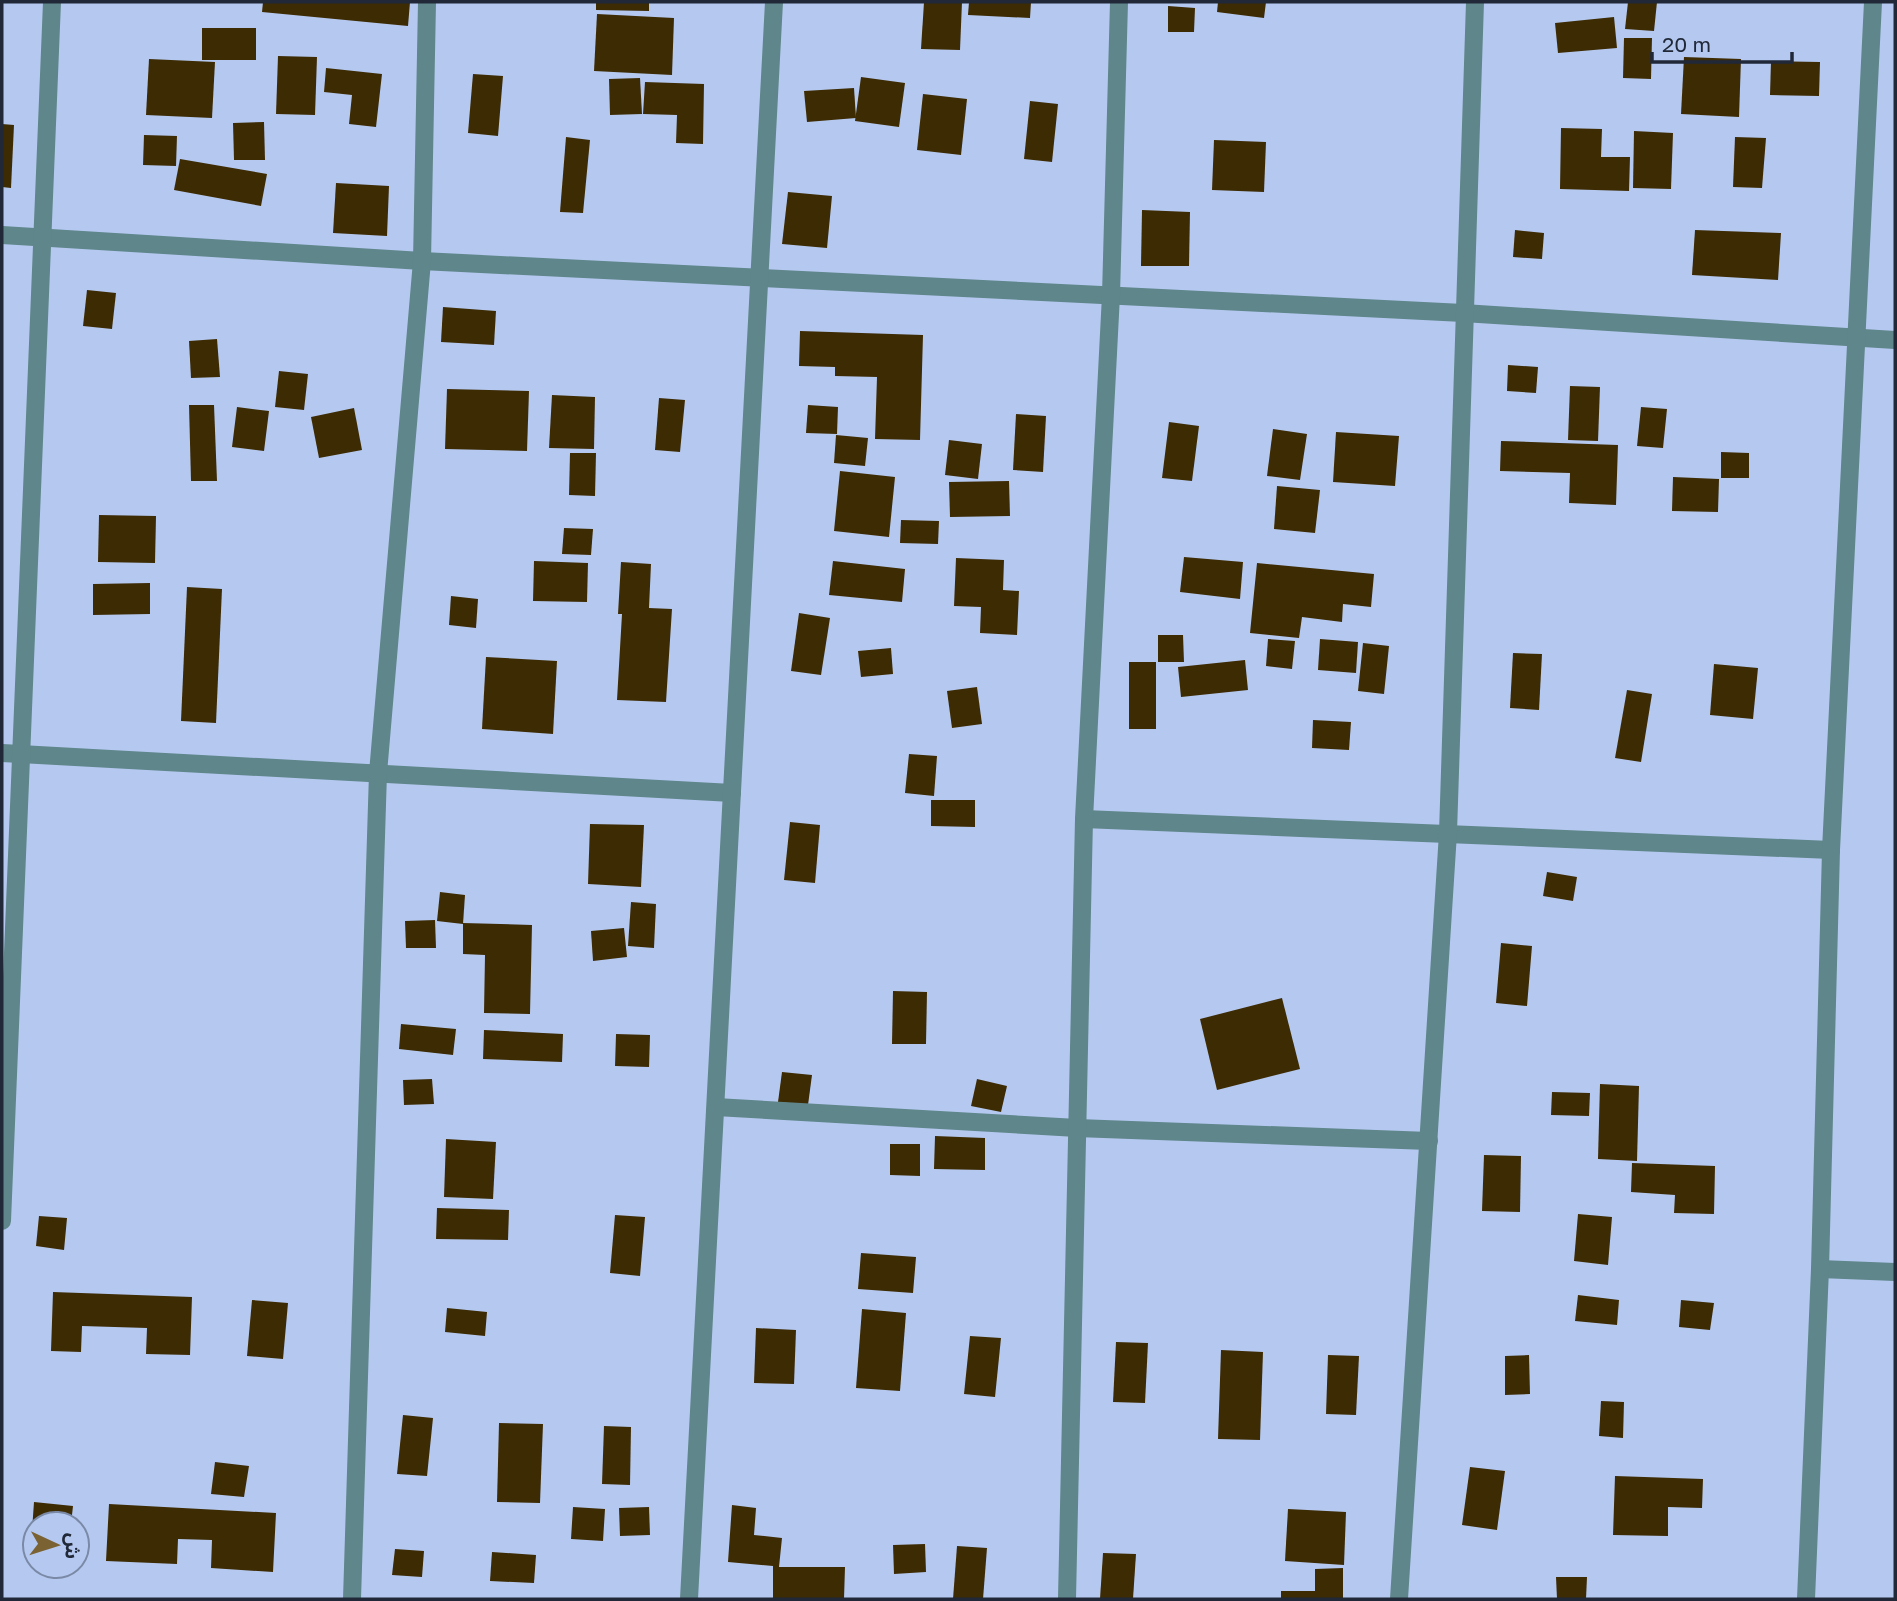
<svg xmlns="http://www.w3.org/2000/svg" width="1897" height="1601" viewBox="0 0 1897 1601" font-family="'Golos Text','Noto Sans Arabic',sans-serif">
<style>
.building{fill:#3d2b04}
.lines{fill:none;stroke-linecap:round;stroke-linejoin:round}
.minor{stroke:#5f868a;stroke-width:18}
</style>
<rect width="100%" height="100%" fill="#b5c9f0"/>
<g class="building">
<polygon points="263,2 410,2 408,26 262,12"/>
<polygon points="596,2 649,2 649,11 596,10"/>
<polygon points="924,2 962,2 960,50 921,49"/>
<polygon points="969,2 1031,2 1030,18 968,15"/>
<polygon points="1218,2 1266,2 1264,18 1217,12"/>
<polygon points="1628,2 1657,2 1654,31 1625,29"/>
<polygon points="1168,6 1195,8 1194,32 1168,32"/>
<polygon points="597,14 674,18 672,75 594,71"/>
<polygon points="1614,17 1617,48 1558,53 1555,23"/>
<rect x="202" y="28" width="54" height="32"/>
<polygon points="1624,38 1652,38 1651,79 1623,78"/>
<polygon points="278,56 317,57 315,115 276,114"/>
<polygon points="1684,57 1741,59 1739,117 1681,114"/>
<polygon points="149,59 215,62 212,118 146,115"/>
<polygon points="1771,61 1820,62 1819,96 1770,95"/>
<polygon points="326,68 382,74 376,127 349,124 352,95 324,92"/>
<polygon points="473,74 503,76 498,136 468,133"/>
<polygon points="861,77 905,83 899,127 855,121"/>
<polygon points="640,78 642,114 610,115 609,79"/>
<polygon points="645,82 704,84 703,144 676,143 677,115 643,114"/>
<polygon points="854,88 856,118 807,122 804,91"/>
<polygon points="923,94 967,99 961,155 917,150"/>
<polygon points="1030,101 1058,104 1052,162 1024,159"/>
<polygon points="264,122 265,160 234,160 233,123"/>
<polygon points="2,124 14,125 11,188 2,187"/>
<polygon points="1561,128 1602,129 1601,157 1630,157 1629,191 1560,189"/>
<polygon points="1634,131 1673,133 1671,189 1633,188"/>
<polygon points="144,135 177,136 176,166 143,165"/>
<polygon points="566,137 590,140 583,213 560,212"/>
<polygon points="1735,137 1766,138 1762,188 1733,187"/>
<polygon points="1214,140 1266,142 1264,192 1212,190"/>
<polygon points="180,159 267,174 261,206 174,190"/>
<polygon points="336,183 389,186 387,236 333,233"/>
<polygon points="788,192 832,196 827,248 782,244"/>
<polygon points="1142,210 1190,212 1189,266 1141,266"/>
<polygon points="1515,230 1544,233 1542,259 1513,257"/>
<polygon points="1695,230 1781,233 1778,280 1692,275"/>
<polygon points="87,290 116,293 112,329 83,326"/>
<polygon points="443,307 496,311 494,345 441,342"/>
<polygon points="800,331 923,335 920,440 875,439 877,377 835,376 835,367 799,366"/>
<polygon points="217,339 220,377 191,378 189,341"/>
<polygon points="1508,365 1538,367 1536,393 1507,391"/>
<polygon points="279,371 308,374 304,410 275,407"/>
<polygon points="1570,386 1600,387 1598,441 1568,440"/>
<polygon points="447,389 529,391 527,451 445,449"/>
<polygon points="552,395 595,397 594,449 549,448"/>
<polygon points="659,398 685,400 680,452 655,450"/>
<polygon points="189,405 214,405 217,481 191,481"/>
<polygon points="808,405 838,407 837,434 806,433"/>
<polygon points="237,407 269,411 264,451 232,447"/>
<polygon points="1641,407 1667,409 1663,448 1637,446"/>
<polygon points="354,408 362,450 319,458 311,417"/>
<polygon points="1016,414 1046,416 1043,472 1013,470"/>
<polygon points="1169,422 1199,426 1192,481 1162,478"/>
<polygon points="1273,429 1307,434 1300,480 1267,476"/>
<polygon points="1336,432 1399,436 1395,486 1333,482"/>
<polygon points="836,435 868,438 865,466 834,463"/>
<polygon points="949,440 982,444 978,479 945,475"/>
<polygon points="1501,441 1618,445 1616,505 1569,503 1570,473 1500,471"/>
<polygon points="1721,452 1749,453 1749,478 1721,478"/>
<polygon points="570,453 596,453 595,496 569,495"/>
<polygon points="840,471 895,477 889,537 834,531"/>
<polygon points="1673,477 1719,479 1718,512 1672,511"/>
<polygon points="1009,481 1010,516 950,517 949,482"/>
<polygon points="1277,486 1320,490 1315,533 1274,529"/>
<polygon points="99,515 156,516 155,563 98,562"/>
<polygon points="901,520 939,521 938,544 900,543"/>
<polygon points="564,528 593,529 591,555 562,554"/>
<polygon points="1184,557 1243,562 1240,599 1180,592"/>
<polygon points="956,558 1004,560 1003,590 1019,591 1017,635 980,633 981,607 954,606"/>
<polygon points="534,561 588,563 587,602 533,601"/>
<polygon points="833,561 905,569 902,602 829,595"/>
<polygon points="621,562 651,564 649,608 672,609 666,702 617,700 622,614 618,614"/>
<polygon points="1257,563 1374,574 1371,607 1343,604 1342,622 1302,617 1299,638 1250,633"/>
<polygon points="150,583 150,614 93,615 93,584"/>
<polygon points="187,587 222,589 216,723 181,721"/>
<polygon points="451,596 478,599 476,628 449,625"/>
<polygon points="799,613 830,618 821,675 791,671"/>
<polygon points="1158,635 1183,635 1184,662 1158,662"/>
<polygon points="1268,639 1295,641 1292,669 1266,666"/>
<polygon points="1320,639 1358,642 1356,673 1318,670"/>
<polygon points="1363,643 1389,646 1384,694 1358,691"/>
<polygon points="891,648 893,674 861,677 858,651"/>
<polygon points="1513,653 1542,654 1539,710 1510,708"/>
<polygon points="486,657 557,661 553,734 482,729"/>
<polygon points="1245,660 1248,690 1181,697 1178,667"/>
<rect x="1129" y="662" width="27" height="67"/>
<polygon points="1714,664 1758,668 1753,719 1710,715"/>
<polygon points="977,687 982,724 952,728 947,691"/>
<polygon points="1627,690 1652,694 1641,762 1615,758"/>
<polygon points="1313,720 1351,722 1349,750 1312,748"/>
<polygon points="909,754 937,756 934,796 905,793"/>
<polygon points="931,800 975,800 975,827 931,826"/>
<polygon points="790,822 820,825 815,883 784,880"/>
<polygon points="590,824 644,825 641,887 588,884"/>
<polygon points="1547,872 1577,877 1573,901 1543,896"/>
<polygon points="440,892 465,895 463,924 437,921"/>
<polygon points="631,902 656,904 654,948 628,946"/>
<polygon points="435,920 436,948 406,948 405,921"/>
<polygon points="463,923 532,925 530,1014 484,1013 485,955 463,954"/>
<polygon points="624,928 627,957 593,961 591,931"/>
<polygon points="1501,943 1532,946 1527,1006 1496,1003"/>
<polygon points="893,991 927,992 926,1044 892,1044"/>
<polygon points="1282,998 1300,1069 1217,1090 1200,1019"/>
<polygon points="401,1024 456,1029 453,1055 399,1049"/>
<polygon points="484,1030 563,1034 562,1062 483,1059"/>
<polygon points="616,1034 650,1035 649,1067 615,1066"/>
<polygon points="782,1072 812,1075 808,1105 778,1102"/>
<polygon points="432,1079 434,1104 404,1105 403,1080"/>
<polygon points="977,1079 1007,1086 1001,1112 971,1106"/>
<polygon points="1600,1084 1639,1086 1637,1161 1598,1159"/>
<polygon points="1552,1092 1590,1093 1589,1116 1551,1115"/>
<polygon points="935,1136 985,1138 985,1170 934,1169"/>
<polygon points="446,1139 496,1142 493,1199 444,1197"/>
<polygon points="890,1144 920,1144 920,1176 890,1175"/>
<polygon points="1484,1155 1521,1156 1520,1212 1482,1211"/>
<polygon points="1632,1163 1715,1166 1714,1214 1674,1213 1675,1195 1631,1192"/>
<polygon points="437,1208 509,1210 508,1240 436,1239"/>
<polygon points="1578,1214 1612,1217 1608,1265 1574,1261"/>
<polygon points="615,1215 645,1217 640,1276 610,1273"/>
<polygon points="39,1216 67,1218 64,1250 36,1246"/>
<polygon points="861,1253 916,1257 913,1293 858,1289"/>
<polygon points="53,1292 192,1297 190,1355 146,1354 147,1328 82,1326 81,1352 51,1351"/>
<polygon points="1578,1295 1619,1300 1617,1325 1575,1321"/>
<polygon points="252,1300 288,1303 283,1359 247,1356"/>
<polygon points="1681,1300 1714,1303 1710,1330 1679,1327"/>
<polygon points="447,1308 487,1312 485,1336 445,1332"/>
<polygon points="862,1309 906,1313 900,1391 856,1388"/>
<polygon points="756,1328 796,1330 794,1384 754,1383"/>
<polygon points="970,1336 1001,1338 995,1397 964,1394"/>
<polygon points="1116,1342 1148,1343 1145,1403 1113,1402"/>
<polygon points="1221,1350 1263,1352 1260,1440 1218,1439"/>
<polygon points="1328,1355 1359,1356 1356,1415 1326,1414"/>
<polygon points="1529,1355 1530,1394 1505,1395 1505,1356"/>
<polygon points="1601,1401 1624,1402 1623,1438 1599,1436"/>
<polygon points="403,1415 433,1418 427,1476 397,1474"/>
<polygon points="499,1423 543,1424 540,1503 497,1502"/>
<polygon points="604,1426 631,1427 630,1485 602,1484"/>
<polygon points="215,1462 249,1466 244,1497 211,1494"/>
<polygon points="1470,1467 1505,1471 1497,1530 1462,1525"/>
<polygon points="1615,1476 1703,1479 1702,1508 1668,1507 1668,1536 1613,1535"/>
<polygon points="34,1502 73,1506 71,1524 35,1524 35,1559 30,1559"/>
<polygon points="109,1504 276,1513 273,1572 211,1568 212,1540 178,1539 177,1564 106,1561"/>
<polygon points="732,1505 756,1508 754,1535 782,1538 779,1567 845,1567 844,1599 773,1598 773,1566 728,1562"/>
<polygon points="573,1507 605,1509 603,1541 571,1539"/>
<polygon points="649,1507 650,1535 620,1536 619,1508"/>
<polygon points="1288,1509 1346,1512 1344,1565 1285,1561"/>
<polygon points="925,1544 926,1572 894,1574 893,1545"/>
<polygon points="957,1546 987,1548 983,1599 953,1599"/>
<polygon points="395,1549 424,1551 422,1577 392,1575"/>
<polygon points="492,1552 536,1555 534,1583 490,1581"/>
<polygon points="1103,1553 1136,1554 1133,1599 1100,1599"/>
<polygon points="1343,1568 1343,1599 1281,1599 1281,1591 1315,1591 1315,1569"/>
<polygon points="1556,1577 1587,1577 1586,1599 1557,1599"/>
</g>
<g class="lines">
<g class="minor">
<polyline points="2,235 422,261 1463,313 1895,340"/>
<polyline points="2,753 732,793"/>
<polyline points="1084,819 1831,850"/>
<polyline points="716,1107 1077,1128 1429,1141"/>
<polyline points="2,1221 52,2"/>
<polyline points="1820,1269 1895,1272"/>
<polyline points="352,1599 378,773 422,261 427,2"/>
<polyline points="689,1599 774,2"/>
<polyline points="1067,1599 1084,819 1111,295 1119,2"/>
<polyline points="1399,1599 1448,833 1475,2"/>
<polyline points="1806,1599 1820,1269 1831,850 1873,2"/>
</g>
</g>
<rect width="1897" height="1601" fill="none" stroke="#212938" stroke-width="7"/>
<g transform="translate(56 1545) rotate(94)"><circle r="33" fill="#b5c9f0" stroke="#7a89a6" stroke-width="2"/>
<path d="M0-5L12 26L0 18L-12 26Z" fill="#7a6233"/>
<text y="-10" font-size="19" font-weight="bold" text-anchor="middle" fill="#212938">ش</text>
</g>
<path d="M1652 52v10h140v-10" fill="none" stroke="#212938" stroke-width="3.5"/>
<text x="1662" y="52" font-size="21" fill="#212938" stroke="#b5c9f0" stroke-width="5" paint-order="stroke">20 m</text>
</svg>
